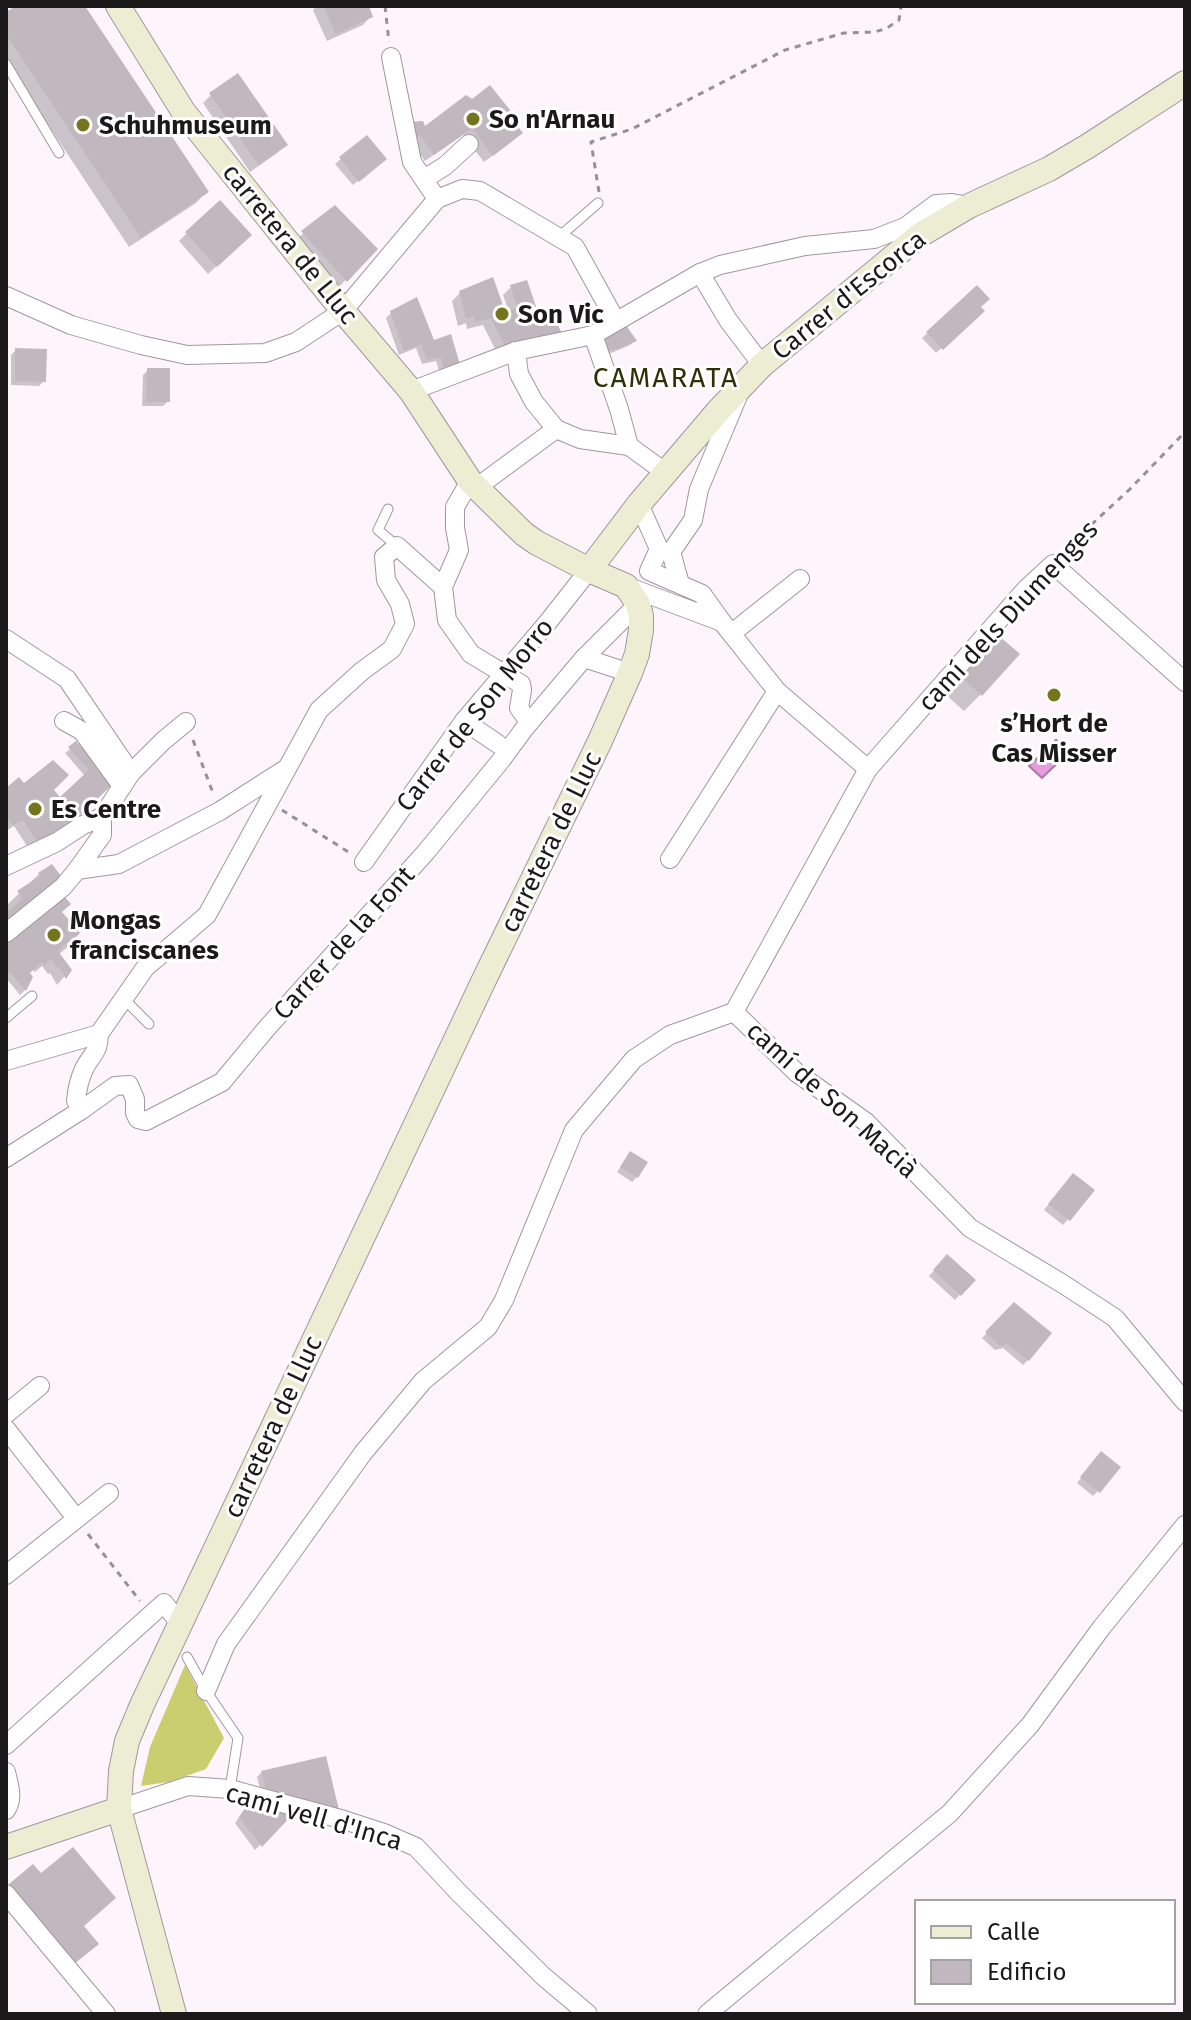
<svg xmlns="http://www.w3.org/2000/svg" width="1191" height="2020" viewBox="0 0 1191 2020" font-family="'Fira Sans',sans-serif">
<style>
.green{fill:#cbce6f}
.water{fill:#e69cde;stroke:#a975a4;stroke-width:2}
.shadow{fill:#0003}
.building{fill:#c1b8bf}
.lines{fill:none;stroke-linecap:round;stroke-linejoin:round}
.lane-casing{stroke:#a0979f;stroke-width:11}
.street-casing{stroke:#a0979f;stroke-width:20}
.secondary-casing{stroke:#a0979f;stroke-width:26}
.path{stroke:#979096;stroke-width:3;stroke-dasharray:6 6;stroke-linecap:butt}
.lane{stroke:#fff;stroke-width:9}
.street{stroke:#fff;stroke-width:18}
.secondary{stroke:#ecedd2;stroke-width:24}
.poi-dot{fill:#74751c;stroke:#fff;stroke-width:3}
.labels{text-anchor:middle;dominant-baseline:central;stroke-width:6;stroke-linejoin:round;paint-order:stroke}
.poi-label{font-size:26px;font-weight:bold;fill:#1c191b;stroke:#fff;text-anchor:start}
.street-label{font-size:26px;fill:#1c191b;stroke:#fff}
.neighbourhood-label{font-size:28px;letter-spacing:2px;fill:#2f3005;stroke:#fff}
</style>
<rect width="100%" height="100%" fill="#fdf4fc"/>
<polygon class="green" points="185,1665 224,1738 206,1769 169,1782 141,1786 150,1747"/>
<polygon class="water" points="1056,740 1068,753 1042,778 1029,766"/>
<g class="shadow">
<polygon points="19,6 82,6 207,191 196,203 129,247 6,61 6,15"/>
<polygon points="317,6 366,6 371,16 363,25 327,41 313,10"/>
<polygon points="211,95 285,145 277,153 250,172 203,103"/>
<polygon points="508,118 512,141 484,162 463,135 425,161 411,142 424,129"/>
<polygon points="367,137 379,164 353,185 335,164"/>
<polygon points="335,208 375,249 338,288 294,241"/>
<polygon points="187,233 241,243 208,274 179,241"/>
<polygon points="511,287 540,324 499,357 483,325 467,329 466,323 458,326 452,301 460,293 504,314 509,312 503,295"/>
<polygon points="976,288 978,308 982,311 936,353 922,338"/>
<polygon points="391,313 432,342 459,367 441,377 436,361 422,364 416,348 399,355 386,318"/>
<polygon points="606,333 635,340 630,345 611,353 602,354 601,338"/>
<polygon points="16,350 44,381 39,386 11,385 11,355"/>
<polygon points="148,370 168,401 163,406 142,406 143,375"/>
<polygon points="982,654 981,694 964,711 945,694"/>
<polygon points="70,749 110,784 31,852 14,826 6,831 6,790 24,786 51,790 60,800 85,776 65,753"/>
<polygon points="51,867 6,929 6,906 39,874"/>
<polygon points="60,913 76,940 58,955 70,970 57,985 50,973 48,974 42,966 35,972 32,969 27,974 31,977 25,990 20,995 6,978 6,941"/>
<polygon points="630,1153 637,1177 632,1182 617,1172"/>
<polygon points="1068,1180 1092,1191 1063,1225 1044,1210"/>
<polygon points="947,1257 973,1280 955,1300 929,1276"/>
<polygon points="1014,1305 1028,1360 1023,1365 1003,1348 995,1350 982,1338"/>
<polygon points="1096,1459 1098,1491 1093,1496 1077,1483"/>
<polygon points="325,1758 263,1799 257,1777 262,1772"/>
<polygon points="246,1807 293,1813 255,1850 235,1823"/>
</g>
<g class="building">
<polygon points="16,6 85,6 209,192 141,238 6,34 6,12"/>
<polygon points="323,6 369,6 373,17 336,34"/>
<polygon points="238,73 288,145 259,165 209,93"/>
<polygon points="490,85 514,115 510,117 523,133 493,156 472,128 434,155 420,135 411,141 408,122 423,121 425,126 466,95 472,99"/>
<polygon points="367,135 387,159 359,182 339,157"/>
<polygon points="220,200 252,235 217,267 185,232"/>
<polygon points="335,205 378,249 347,282 301,231"/>
<polygon points="493,277 505,311 518,308 510,285 527,280 541,321 554,317 565,340 507,350 491,318 475,322 474,316 466,319 459,291"/>
<polygon points="977,285 990,299 981,307 985,311 943,350 926,332"/>
<polygon points="417,297 434,340 451,334 461,368 445,373 441,357 427,360 421,344 404,351 390,311"/>
<polygon points="623,321 637,341 618,349 607,350 605,331"/>
<polygon points="15,348 47,349 46,382 15,381"/>
<polygon points="147,368 170,368 170,402 146,402"/>
<polygon points="998,635 1020,654 982,696 960,676"/>
<polygon points="76,741 113,784 75,820 40,845 23,820 13,825 6,818 6,788 19,777 24,783 53,760 69,775 54,790 60,797 89,770 68,747"/>
<polygon points="52,864 64,880 13,922 6,913 23,899 17,891 40,876 38,873"/>
<polygon points="60,892 71,904 62,912 80,933 76,937 78,941 68,948 65,944 58,951 72,970 66,979 59,967 57,968 51,959 45,965 42,962 30,973 33,977 26,991 10,972 6,975 6,938"/>
<polygon points="630,1151 648,1162 638,1178 620,1167"/>
<polygon points="1073,1173 1095,1190 1070,1221 1048,1204"/>
<polygon points="947,1254 976,1280 961,1296 933,1270"/>
<polygon points="1014,1302 1052,1333 1029,1361 1008,1344 1000,1346 985,1332"/>
<polygon points="1101,1451 1121,1467 1100,1493 1080,1477"/>
<polygon points="326,1756 340,1814 268,1794 261,1771"/>
<polygon points="251,1800 296,1811 262,1847 239,1817"/>
<polygon points="73,1847 116,1898 84,1926 99,1944 74,1964 9,1884 33,1864 41,1873"/>
</g>
<g class="lines">
<g class="lane-casing">
<g id="lane">
<polyline points="6,64 59,153"/>
<polyline points="559,237 598,203"/>
<polyline points="388,509 378,530 397,546"/>
<polyline points="124,999 149,1024"/>
<polyline points="6,1018 32,996"/>
<polyline points="187,1657 206,1691 238,1738 230,1789"/>
</g>
</g>
<g class="street-casing">
<g id="street">
<polyline points="391,57 412,162 437,199"/>
<polyline points="424,179 445,166 469,144"/>
<polyline points="700,273 728,320 762,365"/>
<polyline points="6,296 71,325 141,345 187,355 265,353 296,342 343,311 437,199 462,189 480,191 575,247 616,321"/>
<polyline points="593,335 619,409 629,446 666,473"/>
<polyline points="516,351 519,374 534,402 556,429 580,439 629,446"/>
<polyline points="411,391 516,351 593,335 700,273 720,265 805,246 874,239 905,227 936,204 952,203 969,206"/>
<polyline points="470,481 455,507 455,528 459,550 443,587 447,620 471,654 521,684 522,690 519,708 529,722"/>
<polyline points="476,488 556,429"/>
<polyline points="680,584 671,552 693,520 699,489 738,396"/>
<polyline points="626,586 722,622 702,594 649,571 659,549 639,504"/>
<polyline points="722,622 777,691 868,769"/>
<polyline points="732,633 800,579"/>
<polyline points="6,639 67,679 131,773"/>
<polyline points="584,658 630,673"/>
<polyline points="64,721 82,731 122,786"/>
<polyline points="464,721 498,744"/>
<polyline points="670,859 777,691"/>
<polyline points="364,862 464,721 548,622 589,570"/>
<polyline points="6,866 57,842 83,825 102,817 131,773 163,741 186,722"/>
<polyline points="77,870 119,864 220,811 284,770"/>
<polyline points="6,933 63,887 77,870 102,835 102,817"/>
<polyline points="734,1012 797,1073 866,1122 970,1228 1063,1284 1115,1318 1185,1402"/>
<polyline points="6,1061 99,1034 145,968 207,915 319,710 362,671 392,649 405,624 400,604 386,580 384,557 397,546 443,587"/>
<path d="M83 1109 76 1101C77 1089 79 1080 84 1069 92 1053 98 1055 99 1034"/>
<polyline points="6,1158 83,1109 115,1086 129,1085 135,1099 135,1113 138,1119 146,1121 222,1082 266,1029 426,852 502,759 524,729 584,658 638,604"/>
<polyline points="6,1414 40,1386"/>
<polyline points="6,1429 76,1518"/>
<polyline points="6,1575 109,1493"/>
<polyline points="206,1691 226,1644 363,1453 423,1381 488,1327 504,1300 574,1130 634,1059 670,1035 734,1012 868,769 1026,589 1053,564 1185,682"/>
<polyline points="6,1745 164,1603 180,1624"/>
<path d="M6 1772C9 1785 14 1799 6 1810"/>
<polyline points="119,1809 188,1786 230,1789 344,1820 384,1833 416,1847 459,1893 543,1976 588,2014"/>
<polyline points="6,1894 106,2014"/>
<polyline points="707,2014 950,1813 1030,1725 1102,1627 1185,1525"/>
</g>
</g>
<g class="secondary-casing">
<g id="secondary">
<polyline points="118,6 183,111 343,311 411,391 470,481 524,534 537,543 589,570 626,586 638,604 641,616 641,630 637,654 630,673 600,741 483,982 142,1705 127,1741 121,1771 119,1809 174,2014"/>
<polyline points="589,570 639,504 719,410 762,365 920,235 969,206 1049,169 1088,146 1185,83"/>
<polyline points="6,1847 119,1809"/>
</g>
</g>
<g class="path">
<polyline points="385,6 389,42"/>
<polyline points="599,192 591,142 632,129 785,50 844,33 875,32 887,28 899,20 901,6"/>
<polyline points="1065,549 1130,489 1185,432"/>
<polyline points="193,740 213,793"/>
<polyline points="282,810 350,853"/>
<polyline points="88,1534 140,1601"/>
</g>
<use href="#lane" class="lane"/>
<use href="#street" class="street"/>
<use href="#secondary" class="secondary"/>
</g>
<g class="poi-dot">
<circle cx="473" cy="119" r="8"/>
<circle cx="83" cy="125" r="8"/>
<circle cx="502" cy="314" r="8"/>
<circle cx="1054" cy="695" r="8"/>
<circle cx="35" cy="809" r="8"/>
<circle cx="54" cy="935" r="8"/>
</g>
<g class="labels">
<g class="poi-label">
<text x="489" y="119">So n'Arnau</text>
<text x="99" y="125">Schuhmuseum</text>
<text x="518" y="314">Son Vic</text>
<text x="1054" y="723" text-anchor="middle">s’Hort de<tspan x="1054" dy="30">Cas Misser</tspan></text>
<text x="51" y="809">Es Centre</text>
<text x="70" y="920">Mongas<tspan x="70" dy="30">franciscanes</tspan></text>
</g>
<g class="street-label">
<text transform="translate(290 244) rotate(51)">carretera de Lluc</text>
<text transform="translate(849 295) rotate(-39)">Carrer d'Escorca</text>
<text transform="translate(1008 616) rotate(-47)">camí dels Diumenges</text>
<text transform="translate(475 715) rotate(-52)">Carrer de Son Morro</text>
<text transform="translate(551 842) rotate(-64)">carretera de Lluc</text>
<text transform="translate(344 943) rotate(-48)">Carrer de la Font</text>
<text transform="translate(832 1100) rotate(42)">camí de Son Macià</text>
<text transform="translate(273 1427) rotate(-65)">carretera de Lluc</text>
<text transform="translate(314 1817) rotate(16)">camí vell d'Inca</text>
</g>
<g class="neighbourhood-label">
<text x="666" y="377">CAMARATA</text>
</g>
</g>
<rect width="1191" height="2020" fill="none" stroke="#1c191b" stroke-width="16"/>
<rect x="915" y="1900" width="260" height="104" fill="#ffffff" stroke="#a4a3a4" stroke-width="2"/>
<rect x="931" y="1926" width="40" height="12" fill="#ecedd2" stroke="#a4a3a4" stroke-width="2"/>
<text x="987" y="1940" font-size="24" fill="#1c191b">Calle</text>
<rect x="931" y="1960" width="40" height="24" fill="#c1b8bf" stroke="#a4a3a4" stroke-width="2"/>
<text x="987" y="1980" font-size="24" fill="#1c191b">Edificio</text>
</svg>
